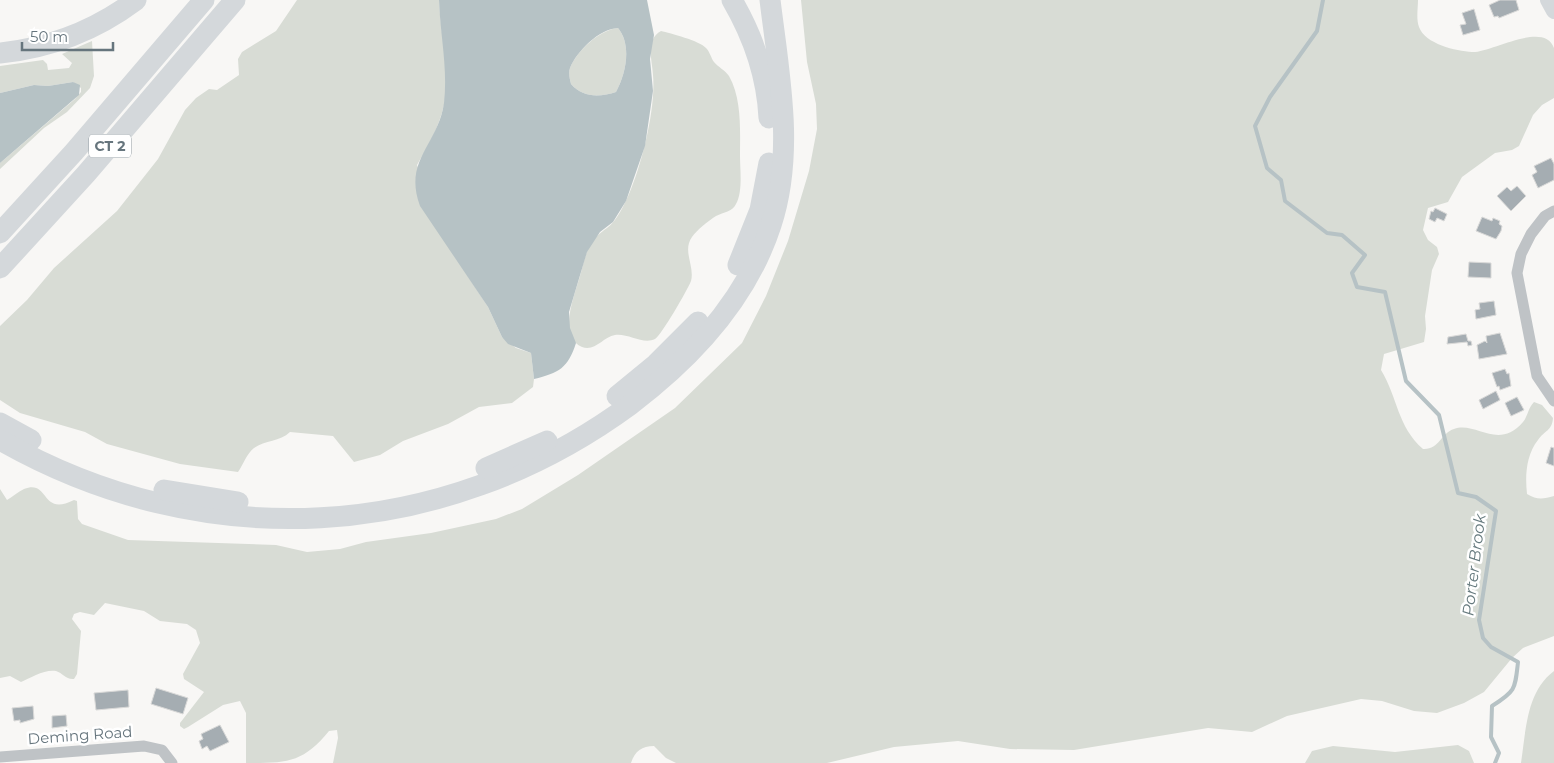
<svg xmlns="http://www.w3.org/2000/svg" width="1554" height="763" viewBox="0 0 1554 763" font-family="Montserrat,sans-serif">
<style>
.green{fill:#d8dcd5}
.water{fill:#b6c2c5;fill-rule:evenodd}
.lines{fill:none;stroke-linecap:round;stroke-linejoin:round}
.stream{stroke:#b6c2c5;stroke-width:4}
.building{fill:#a5adb2;stroke:#d9d9d8}
.street{stroke:#bfc3c6;stroke-width:11}
.secondary{stroke:#d4d8db;stroke-width:16}
.highway{stroke:#d4d8db;stroke-width:21}
.labels{text-anchor:middle;dominant-baseline:central;stroke-width:5;stroke-linejoin:round;paint-order:stroke}
.shield{fill:#fff;stroke:#949ea4;stroke-width:1}
.shield-label{font-size:14px;font-weight:bold;fill:#66757d}
.street-label{font-size:15px;fill:#66757d;stroke:#fff}
.water-label{font-size:16px;font-style:italic;fill:#667a7e;stroke:#fff}
</style>
<rect width="100%" height="100%" fill="#f8f7f5"/>
<g class="green">
<path d="M297 0H439C440 34 451 70 444 105 439 127 428 146 417 165L445 241 488 307 502 337 516 348 531 353 534 379 533 387 512 403 479 407 448 424 403 441 380 455 354 462 333 436 290 432C280 442 265 440 254 448 247 453 243 465 238 472L180 464 107 444 85 432 20 413 0 400V326L27 300 54 268 117 211 158 159 185 110 196 98 209 89 217 90 239 75 238 59 242 52 276 31Z"/>
<path d="M801 0H1418C1418 8 1416 19 1419 27 1425 44 1456 51 1472 52 1491 53 1544 20 1554 48 1554 59 1554 86 1554 98L1542 105 1533 115 1519 146 1512 150 1495 153 1462 177 1448 202 1428 208 1423 230 1428 240 1437 247 1439 254 1432 270 1425 316 1426 329 1424 342 1384 354 1381 370C1398 398 1397 426 1423 449 1439 450 1441 433 1454 429 1476 421 1498 451 1523 422 1528 416 1528 408 1534 402L1542 405 1553 418C1552 431 1545 430 1538 440 1526 455 1525 476 1527 494 1537 500 1543 499 1554 496V636L1523 648 1512 658 1484 692 1464 703 1437 713 1414 711 1382 701 1361 699 1287 716 1252 732 1208 728 1074 750 1010 749 958 741 894 747 827 763H676L666 758 654 746C642 746 635 751 631 763H333L338 738 337 730 329 731C303 763 287 763 246 763V713L240 701 223 705 188 727 184 729 180 726V723L204 692 184 679 183 674 200 643 196 630 187 624 160 621 144 611 105 603 94 615 80 612 74 614 72 619 81 631 77 674 74 679C66 680 63 673 56 671 45 669 30 678 21 682L10 676 0 678V489L7 500C12 497 18 492 24 489 50 479 40 517 74 500L77 501 78 519 82 524 128 540 276 545 307 552 340 549 366 542 431 533 496 519 522 509 578 475 675 408 742 343 766 296 788 241 809 171 817 129 816 104 807 62Z"/>
<path d="M618 28C632 45 626 74 616 92 600 97 583 98 571 84 570 79 568 73 570 68 577 51 599 30 618 28Z"/>
<path d="M661 31C670 33 700 41 706 48 710 52 711 58 714 62 718 67 725 70 729 76 742 99 740 130 740 156 740 170 743 191 736 204 732 212 724 212 716 216 708 221 697 230 692 237 682 251 695 266 691 281 688 289 661 336 655 339 643 345 628 333 615 335 603 337 595 352 582 347 557 336 575 294 580 276 583 266 585 254 590 245 595 237 600 233 607 228 617 221 624 205 629 194 642 164 656 108 653 75 652 59 645 40 661 31Z"/>
<polygon points="92,41 94,76 90,88 67,112 44,128 0,169 0,163 75,99 81,92 81,88 73,82 48,86 34,85 0,93 0,66 43,60 47,64 48,70 69,68 72,63 62,54"/>
<path d="M1554 671V763H1521C1526 731 1526 692 1554 671Z"/>
<polygon points="1458,745 1469,751 1474,763 1305,763 1312,751 1333,746 1395,752"/>
</g>
<g class="water">
<path d="M439 0H647L654 35 650 59 653 91 645 146 626 201 613 222 600 232 587 252 569 312 570 328 576 343C568 368 559 373 534 379L531 353 508 344 502 337 488 307 420 206C403 160 438 145 444 103 448 68 440 34 439 0ZM618 28C632 45 626 74 616 92 600 97 583 98 571 84 570 79 568 73 570 68 577 51 599 29 618 28Z"/>
<polygon points="73,82 80,85 79,95 0,163 0,93 34,85 48,86"/>
</g>
<g class="lines">
<path class="stream" d="M1323 0 1317 31 1270 97 1255 126 1267 168 1281 180 1285 201 1327 233 1342 235 1365 255 1352 273 1357 287 1385 292 1406 381 1439 415 1458 493 1476 497 1496 511 1479 620 1483 638 1491 647 1518 662C1515 689 1516 691 1492 706L1491 737 1499 753 1495 763"/>
</g>
<g class="building">
<polygon points="1500,0 1516,0 1519,10 1499,18 1498,16 1494,17 1489,5"/>
<polygon points="1474,9 1480,30 1463,35 1460,25 1466,24 1462,13"/>
<polygon points="1551,158 1554,164 1554,180 1538,188 1532,175 1537,172 1534,166"/>
<polygon points="1517,186 1526,196 1511,211 1497,196 1507,187 1511,191"/>
<polygon points="1435,208 1447,214 1444,221 1437,218 1435,222 1429,219 1431,211 1433,212"/>
<polygon points="1482,217 1492,221 1493,218 1500,221 1499,224 1502,226 1501,231 1496,239 1476,231"/>
<polygon points="1469,262 1491,263 1491,278 1468,277"/>
<polygon points="1494,301 1496,315 1476,319 1475,310 1480,309 1479,303"/>
<polygon points="1500,333 1507,354 1479,359 1477,345 1485,341 1487,343 1486,336"/>
<polygon points="1466,334 1468,341 1471,341 1472,345 1468,346 1467,342 1447,344 1448,337"/>
<polygon points="1505,369 1507,374 1509,373 1511,386 1500,390 1499,386 1497,387 1492,373"/>
<polygon points="1496,391 1500,400 1483,409 1479,400"/>
<polygon points="1517,397 1524,410 1511,416 1505,403"/>
<polygon points="1551,447 1554,448 1554,466 1546,463"/>
<polygon points="156,688 188,698 183,714 151,704"/>
<polygon points="128,690 129,707 96,710 94,693"/>
<polygon points="33,706 34,719 20,723 20,720 14,721 12,708"/>
<polygon points="66,715 67,726 52,728 52,716"/>
<polygon points="220,725 229,742 210,751 207,746 202,749 199,741 203,739 201,734"/>
</g>
<g class="lines">
<g class="street">
<polyline points="1554,211 1545,216 1531,234 1521,254 1517,273 1537,376 1554,401"/>
<polyline points="0,757 144,746 162,750 172,763"/>
</g>
<polyline class="secondary" points="1548,0 1554,11"/>
<g class="highway">
<path d="M732 0C753 36 767 77 769 118"/>
<path d="M0 53C49 48 96 30 136 0"/>
<polyline points="0,233 74,152 204,0"/>
<polyline points="738,265 760,210 769,163"/>
<polyline points="0,268 86,174 235,0"/>
<polyline points="617,396 656,364 698,322"/>
<polyline points="0,423 31,440"/>
<path d="M0 440C203 556 442 543 630 405 691 359 747 299 771 225 795 152 779 74 770 0"/>
<polyline points="486,468 547,441"/>
<polyline points="164,490 238,502"/>
</g>
</g>
<g class="labels">
<rect class="shield" x="89" y="134.5" width="42" height="23" rx="4"/>
<g class="shield-label">
<text x="110" y="146">CT 2</text>
</g>
<g class="street-label">
<text transform="translate(80 735) rotate(-4)">Deming Road</text>
</g>
<g class="water-label">
<text transform="translate(1474 565) rotate(-83)">Porter Brook</text>
</g>
</g>
<path d="M22 42v8h91v-8" fill="none" stroke="#66757d" stroke-width="2.5"/>
<text x="30" y="42" font-size="15" fill="#66757d" stroke="#ffffff" stroke-width="4" paint-order="stroke">50 m</text>
</svg>
